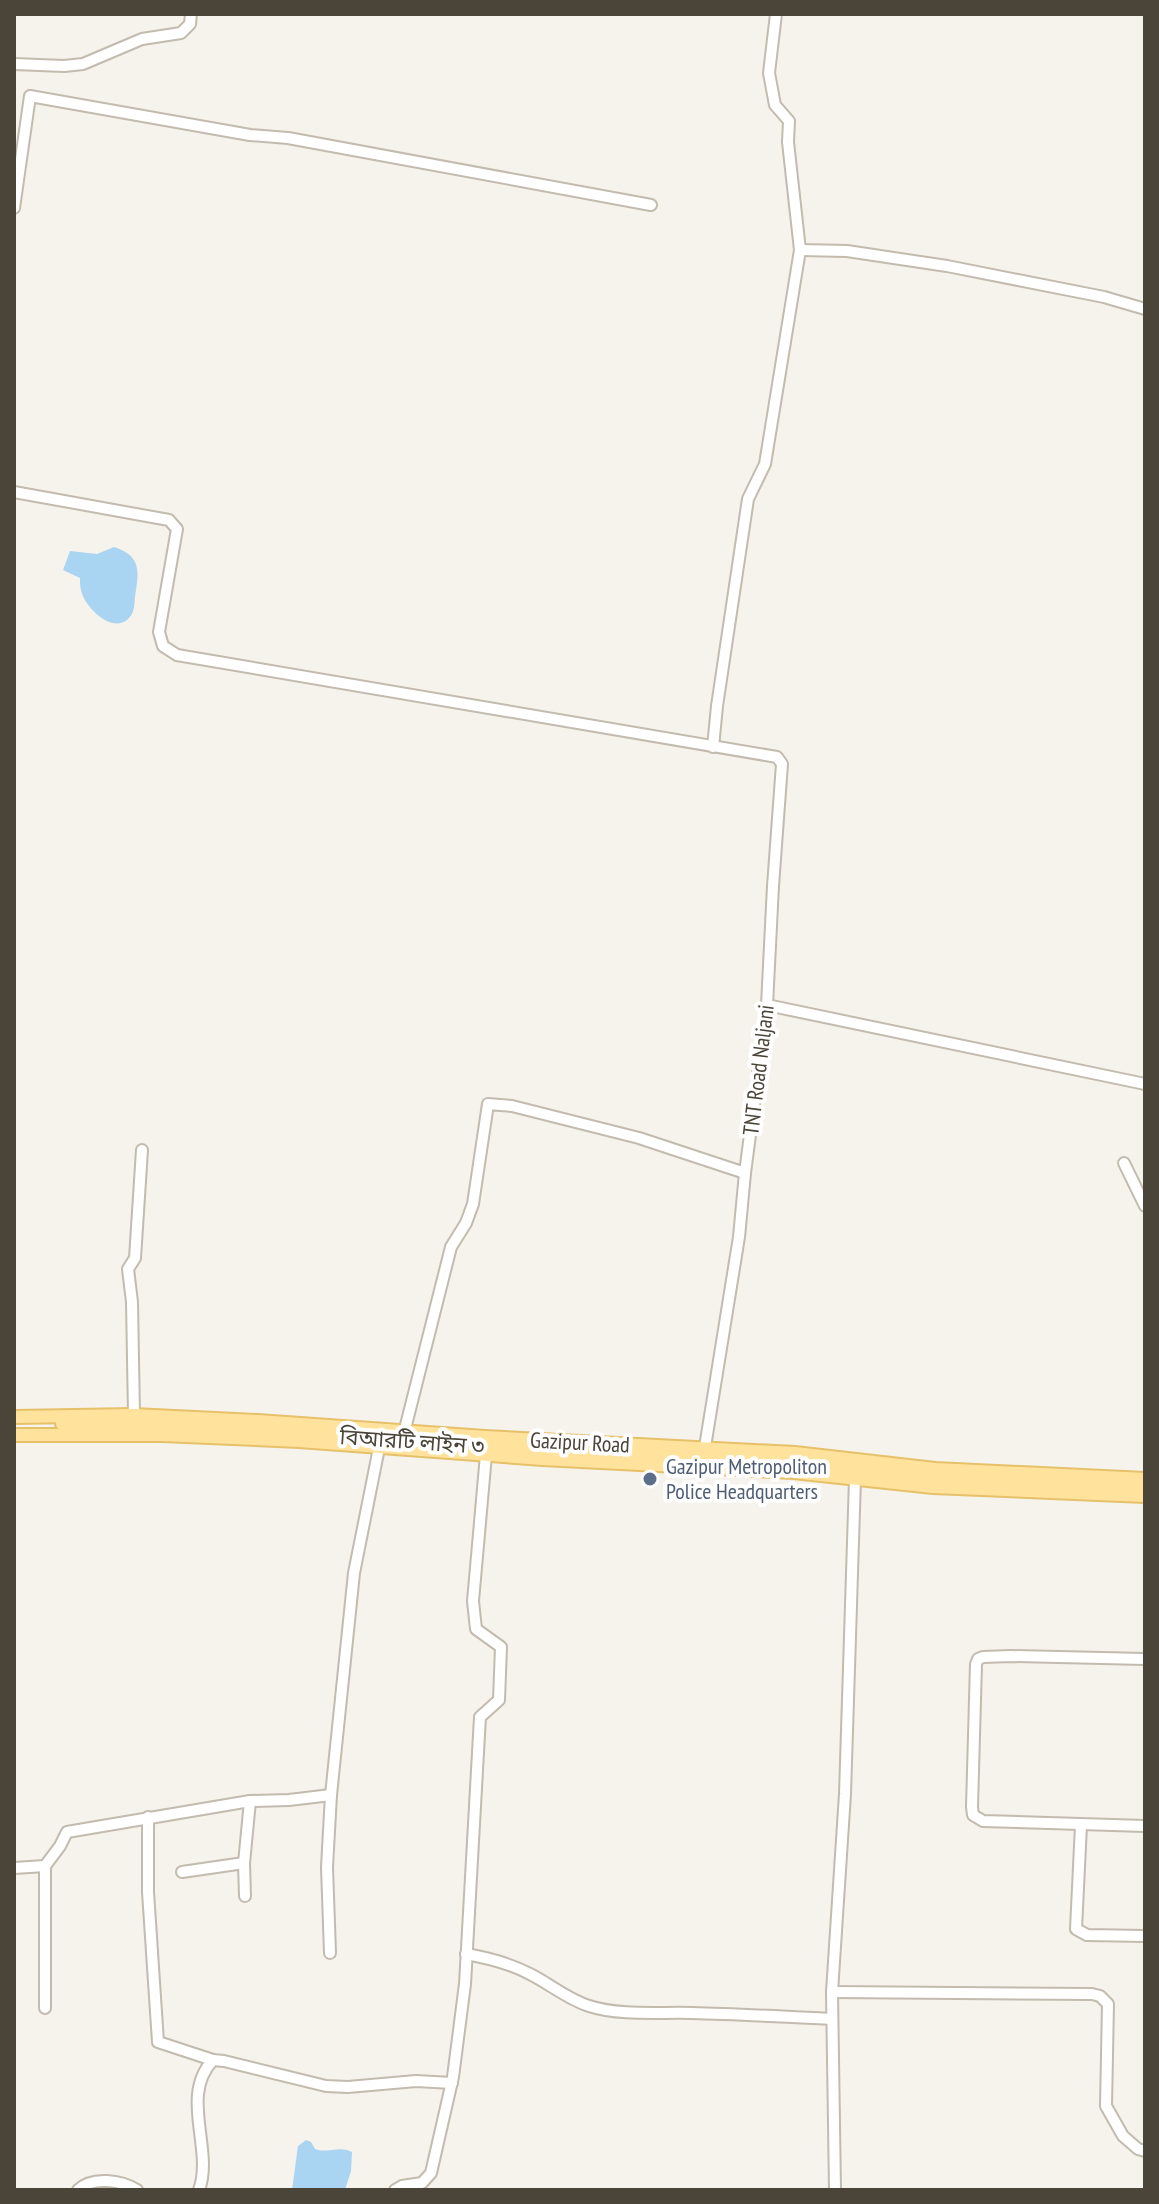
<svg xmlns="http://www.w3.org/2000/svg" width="1159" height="2204" viewBox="0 0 1159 2204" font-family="'PT Sans Narrow','Noto Sans Bengali',sans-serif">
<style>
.water{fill:#a9d4f2}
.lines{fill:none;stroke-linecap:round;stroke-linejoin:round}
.minor-casing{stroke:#c2bbae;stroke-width:14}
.major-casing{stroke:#e6c16a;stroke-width:16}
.minor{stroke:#fff;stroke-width:10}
.major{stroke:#ffe39c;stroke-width:12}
.service-dot{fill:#5c6f8a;stroke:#fff;stroke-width:3}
.labels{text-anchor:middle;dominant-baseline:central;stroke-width:8;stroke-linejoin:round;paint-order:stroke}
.street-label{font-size:22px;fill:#4b4439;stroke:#fff}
.service-label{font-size:22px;fill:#4e5e75;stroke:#fff;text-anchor:start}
</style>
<rect width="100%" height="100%" fill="#f6f3ec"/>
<g class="water">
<path d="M114 547C142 556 139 572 135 597 134 606 135 613 127 620 110 633 84 606 81 590 80 586 80 582 80 578L63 570 70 551 97 554Z"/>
<path d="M306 2140 311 2142 315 2149C327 2154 339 2145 352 2152L351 2171 345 2190H292L298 2146Z"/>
</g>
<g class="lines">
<g class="minor-casing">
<g id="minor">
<polyline points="14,64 64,66 83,64 142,39 181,33 190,24 191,14"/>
<polyline points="14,208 30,96 250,135 288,138 651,205"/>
<polyline points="800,250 847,251 947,266 1104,297 1145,309"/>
<polyline points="14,492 169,520 177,529 159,632 163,646 177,655 777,757 782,764 773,886 767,1005 745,1173 739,1237 705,1447"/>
<polyline points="713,747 717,706 748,499 765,464 800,250 788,142 789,121 775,105 769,73 776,14"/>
<polyline points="767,1005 1145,1084"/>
<polyline points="1124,1163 1145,1206"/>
<polyline points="134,1415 132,1302 128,1269 135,1258 142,1150"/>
<polyline points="404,1433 451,1247 466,1223 473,1204 488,1104 512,1106 639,1138 745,1173"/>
<polyline points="1145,1659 1011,1656 983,1657 978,1659 976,1664 972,1807 973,1815 983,1821 1145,1826"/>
<polyline points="148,1817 148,1892 158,2042 213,2060"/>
<polyline points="1081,1825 1076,1929 1087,1935 1145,1936"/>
<polyline points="14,1868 45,1866"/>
<polyline points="182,1872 244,1863"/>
<polyline points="245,1896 244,1863 250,1801"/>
<polyline points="330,1953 327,1867 331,1795 354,1573 379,1448"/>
<path d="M466 1954C489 1958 509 1963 530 1974 550 1984 567 1999 589 2006 620 2016 660 2012 692 2013 739 2014 786 2017 832 2019"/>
<polyline points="832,1992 1092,1994 1100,1996 1108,2004 1106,2106 1123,2136 1138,2149 1145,2151"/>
<polyline points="45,2008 45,1866 60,1846 67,1832 250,1801 289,1800 331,1795"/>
<path d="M78 2190C92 2176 121 2180 137 2190"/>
<path d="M199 2190C214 2149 179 2096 213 2060L224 2061 326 2086 348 2087 416 2081 452 2083"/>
<polyline points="395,2190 402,2186 422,2183 431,2173 453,2077 465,1984 480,1717 499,1700 501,1647 476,1629 473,1601 486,1455"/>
<polyline points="835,2190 832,1992 845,1794 855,1479"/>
</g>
</g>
<g class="major-casing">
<g id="major">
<polyline points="14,1417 134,1415 258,1421 485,1437 795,1453 935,1469 1145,1479"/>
<polyline points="62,1424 260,1430 372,1438"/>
<polyline points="14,1435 162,1435 299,1441 543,1459 793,1472 933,1487 1145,1496"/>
<polyline points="438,1443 793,1462 934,1478 1145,1488"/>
</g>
</g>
<use href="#minor" class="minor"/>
<use href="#major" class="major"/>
</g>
<circle class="service-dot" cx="650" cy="1479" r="8"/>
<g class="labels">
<g class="street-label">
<text transform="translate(758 1070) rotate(-83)">TNT Road Naljani</text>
<text transform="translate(412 1441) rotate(4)">বিআরটি লাইন ৩</text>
<text transform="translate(580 1442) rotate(3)">Gazipur Road</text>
</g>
<g class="service-label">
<text x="666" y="1466">Gazipur Metropoliton<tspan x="666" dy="25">Police Headquarters</tspan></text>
</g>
</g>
<rect width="1159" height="2204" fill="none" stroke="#4b4439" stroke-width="32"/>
</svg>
